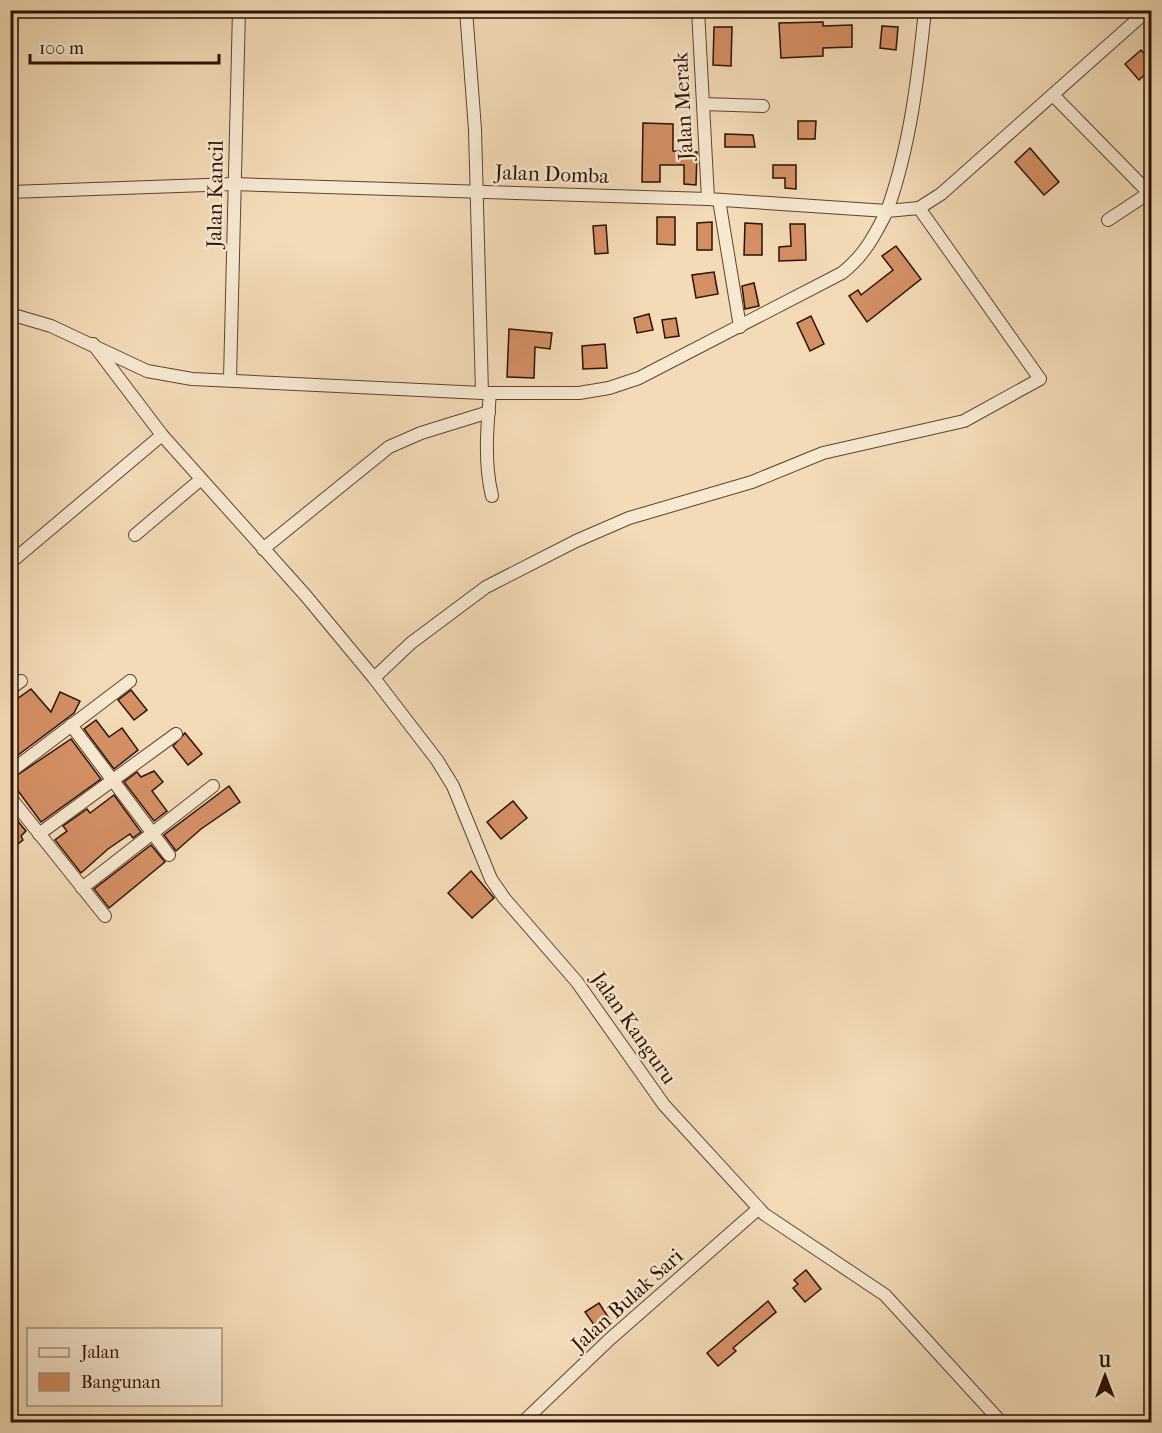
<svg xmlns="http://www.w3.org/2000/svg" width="1162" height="1433" viewBox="0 0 1162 1433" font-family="'IM FELL French Canon',serif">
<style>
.building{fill:#d58f65;stroke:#2b1103;stroke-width:1.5}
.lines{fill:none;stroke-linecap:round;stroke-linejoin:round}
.street-casing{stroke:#5d4430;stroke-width:14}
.street{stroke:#f7e8d0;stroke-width:12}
.labels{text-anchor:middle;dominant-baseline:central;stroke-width:5;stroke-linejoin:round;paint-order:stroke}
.street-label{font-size:21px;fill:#2b1103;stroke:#f7e8d0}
</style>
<rect width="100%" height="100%" fill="#f3dbb7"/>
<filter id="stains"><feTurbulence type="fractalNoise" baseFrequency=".00333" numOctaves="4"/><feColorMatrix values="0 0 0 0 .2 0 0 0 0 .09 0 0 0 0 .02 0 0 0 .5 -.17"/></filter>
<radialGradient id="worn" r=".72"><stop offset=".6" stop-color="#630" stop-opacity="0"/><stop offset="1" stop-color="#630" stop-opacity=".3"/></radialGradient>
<g class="building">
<polygon points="823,22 823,26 852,25 852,47 823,48 823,56 781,58 779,23"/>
<polygon points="882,26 898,27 896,50 880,48"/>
<polygon points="714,27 732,27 731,66 713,65"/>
<polygon points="1141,50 1152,62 1152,68 1139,80 1125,64"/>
<polygon points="798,121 816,121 815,139 798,139"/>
<polygon points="643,123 673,124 673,151 697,152 696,185 684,184 684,165 660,165 660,182 642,182"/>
<polygon points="725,134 753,135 755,147 725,147"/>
<polygon points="1030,148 1059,182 1044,195 1015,162"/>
<polygon points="773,165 796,165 796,189 785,188 785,178 773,178"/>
<polygon points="657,217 675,217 675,245 657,244"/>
<polygon points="712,222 712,250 697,250 697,223"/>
<polygon points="745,223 762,224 762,255 744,255"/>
<polygon points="790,224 805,224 806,260 779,261 779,247 791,246"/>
<polygon points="606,225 608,253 595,254 593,226"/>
<polygon points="896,246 921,279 867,322 849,296 858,290 861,295 893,270 882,256"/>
<polygon points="714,272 718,294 696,298 692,275"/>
<polygon points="754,283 759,306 745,309 742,286"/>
<polygon points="649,314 653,330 637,333 634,318"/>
<polygon points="811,316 824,344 810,351 797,323"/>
<polygon points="676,318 679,336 665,338 662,320"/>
<polygon points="509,329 552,333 550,349 535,347 534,378 507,377"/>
<polygon points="605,344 607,368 583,369 582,346"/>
<polygon points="31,689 51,712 60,692 80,701 74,713 10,761 10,704"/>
<polygon points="131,690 147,710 134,720 118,700"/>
<polygon points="96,720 109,737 122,728 138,750 114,769 84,729"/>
<polygon points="185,733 202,754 188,765 173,746"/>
<polygon points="71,739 101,779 41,822 10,780"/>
<polygon points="154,771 163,782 152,791 167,811 154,821 124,782 137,772 141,777"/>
<polygon points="229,786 240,802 201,829 176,851 164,835"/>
<polygon points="114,795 141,832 133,838 130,834 108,849 81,873 55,840 67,831 63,826 87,809 90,813"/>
<polygon points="513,801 527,818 501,839 487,822"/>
<polygon points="10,812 26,831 21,836 23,840 10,850"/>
<polygon points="151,845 165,862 109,908 94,889"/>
<polygon points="471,871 494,898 472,918 448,893"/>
<polygon points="806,1270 821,1289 805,1302 793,1288 798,1284 794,1280"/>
<polygon points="768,1301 776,1312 733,1348 736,1351 718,1366 707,1353"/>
<polygon points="599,1303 612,1323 599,1332 585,1312"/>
</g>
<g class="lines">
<g class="street-casing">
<g id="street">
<polyline points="466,10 475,129 482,393"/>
<polyline points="698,10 708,199"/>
<polyline points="10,67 12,10"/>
<polyline points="1053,95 1152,196"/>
<polyline points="703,104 763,106"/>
<path d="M10 192 234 184 708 199 887 211C910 147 918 78 925 10"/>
<polyline points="719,200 740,327"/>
<polyline points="1108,220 1152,191"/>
<path d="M10 314 51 326 147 371 192 379 482 393H579L609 388 639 378 842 273C864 256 875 235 887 211L919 208 941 194 1148 10"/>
<polyline points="93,344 162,435 306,596 374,678 437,760 453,786 491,879 504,898 577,982 664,1105 764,1214 885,1295 1001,1422"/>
<polyline points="230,379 239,10"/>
<path d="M490 393C487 428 484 463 492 496"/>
<polyline points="135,535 200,480"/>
<polyline points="263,549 389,447 421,433 489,412"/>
<polyline points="10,563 162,435"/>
<polyline points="374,678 411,643 486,587 576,541 629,518 752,482 823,453 964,421 1040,379 919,208"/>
<polyline points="10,689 21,681"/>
<polyline points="71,725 169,855"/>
<polyline points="10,772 130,681"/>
<polyline points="10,797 105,916"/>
<polyline points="39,834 176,734"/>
<polyline points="82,888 213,786"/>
<polyline points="523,1422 610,1339 758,1209"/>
</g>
</g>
<use href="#street" class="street"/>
</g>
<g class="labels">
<g class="street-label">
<text transform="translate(683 106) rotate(-93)">Jalan Merak</text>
<text transform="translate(552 174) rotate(2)">Jalan Domba</text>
<text transform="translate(215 194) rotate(-89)">Jalan Kancil</text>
<text transform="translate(634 1028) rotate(55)">Jalan Kanguru</text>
<text transform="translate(627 1300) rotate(-42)">Jalan Bulak Sari</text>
</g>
</g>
<rect width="1162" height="1433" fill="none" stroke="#f3dbb7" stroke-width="36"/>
<rect x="12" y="12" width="1138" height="1409" fill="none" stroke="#2b1103" stroke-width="3"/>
<rect x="18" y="18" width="1126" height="1397" fill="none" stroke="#2b1103" stroke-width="1.5"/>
<rect x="27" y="1328" width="195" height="78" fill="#f7e8d0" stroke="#a5927e" stroke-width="1.5"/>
<rect x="39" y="1348" width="30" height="9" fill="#f7e8d0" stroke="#a5927e" stroke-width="1.5"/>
<text x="81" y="1358" font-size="18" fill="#2b1103">Jalan</text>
<rect x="39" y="1373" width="30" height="18" fill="#d58f65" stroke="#a5927e" stroke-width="1.5"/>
<text x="81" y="1388" font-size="18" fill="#2b1103">Bangunan</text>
<g transform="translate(1105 1376)" stroke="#f7e8d0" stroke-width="4.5" paint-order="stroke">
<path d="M0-4.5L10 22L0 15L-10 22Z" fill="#2b1103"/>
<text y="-9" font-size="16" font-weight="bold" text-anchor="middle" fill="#2b1103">U</text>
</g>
<path d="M30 54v9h189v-9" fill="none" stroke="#2b1103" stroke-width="3"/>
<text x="39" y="54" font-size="18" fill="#2b1103" stroke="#f7e8d0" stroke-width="4.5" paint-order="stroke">100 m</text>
<rect width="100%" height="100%" filter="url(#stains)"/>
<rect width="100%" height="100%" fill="url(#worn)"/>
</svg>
